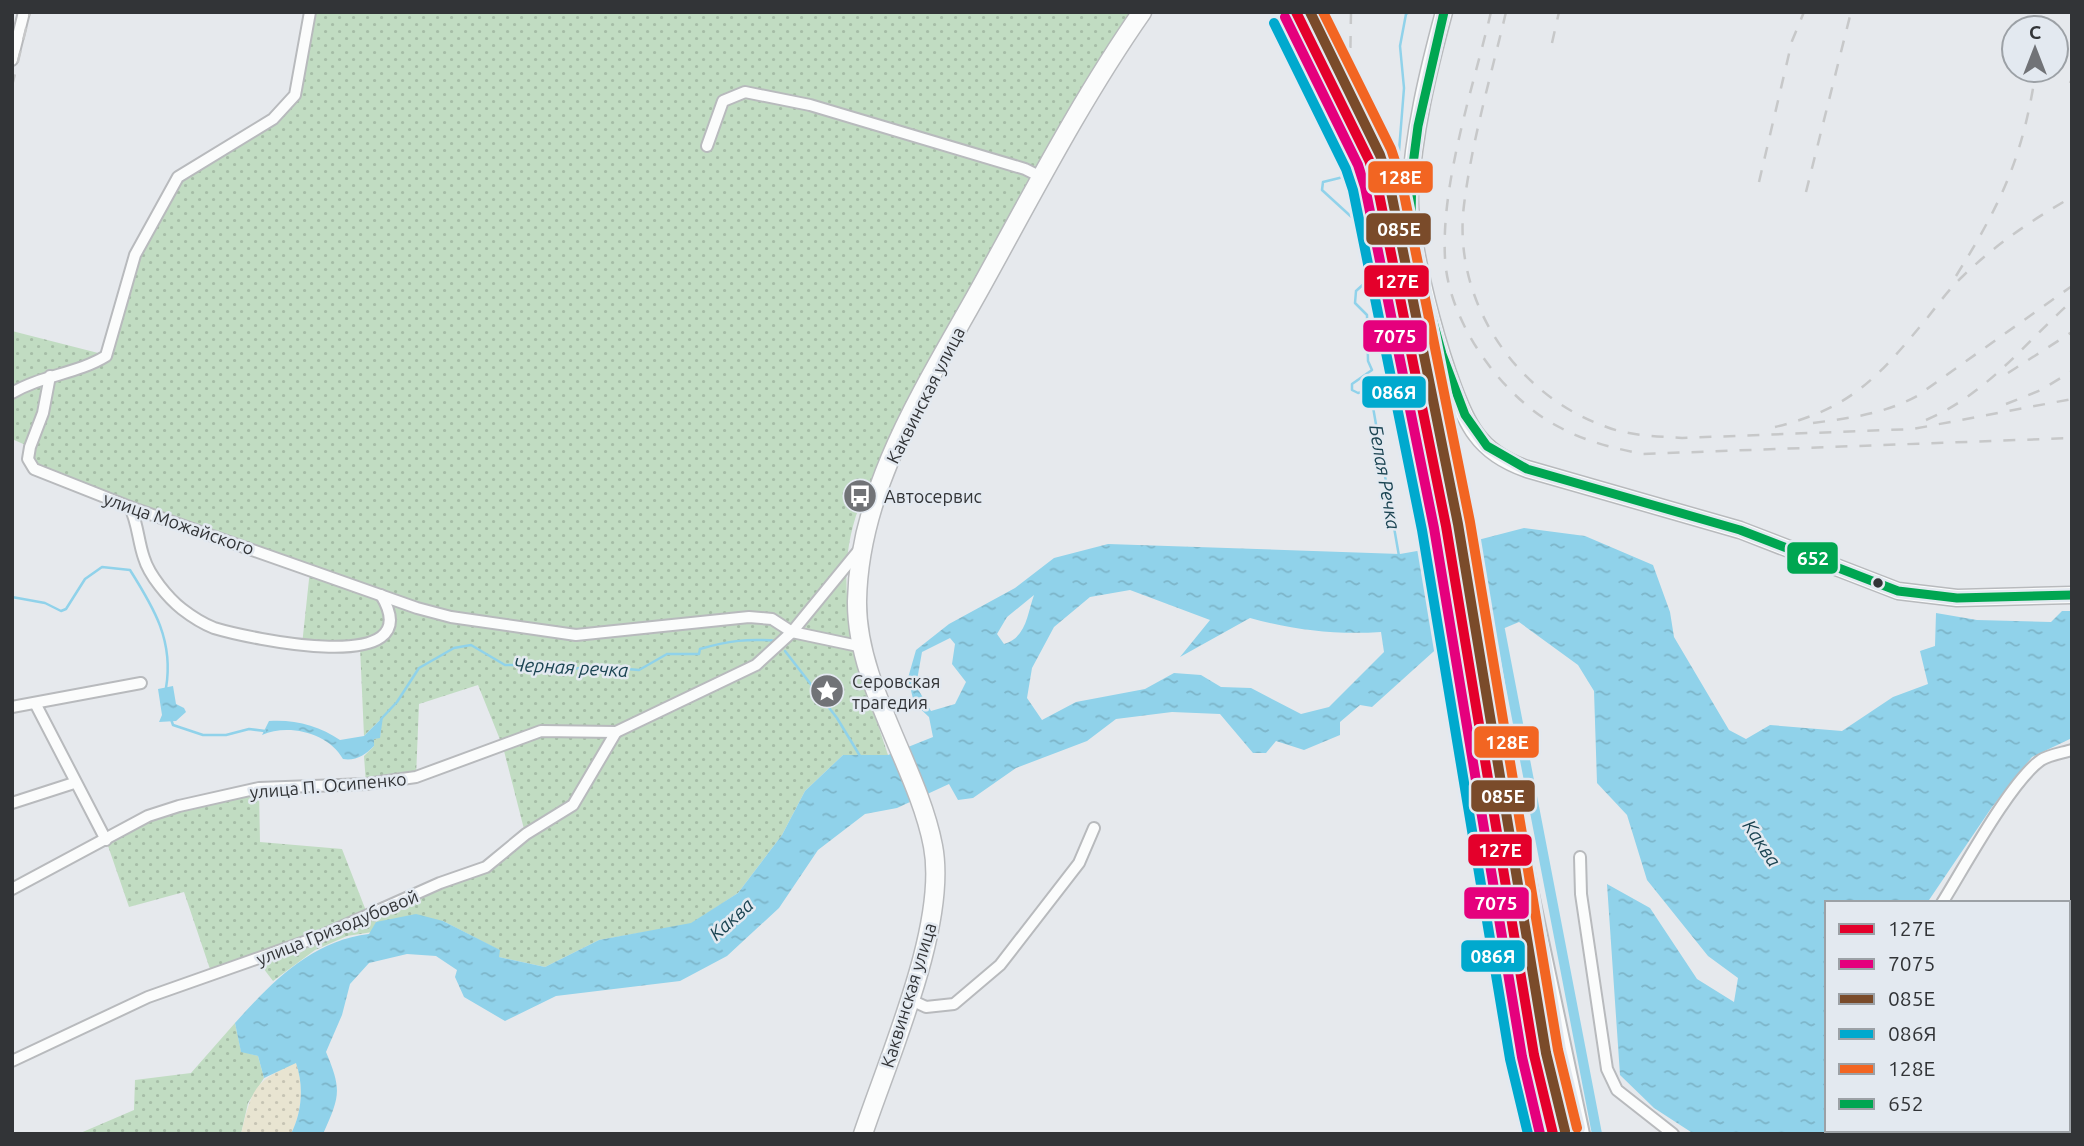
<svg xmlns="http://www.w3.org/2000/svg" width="2084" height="1146" viewBox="0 0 2084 1146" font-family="Ubuntu,sans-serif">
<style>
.green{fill:url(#green-dots)}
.sand{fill:url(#sand-dots)}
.water{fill:url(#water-ripples);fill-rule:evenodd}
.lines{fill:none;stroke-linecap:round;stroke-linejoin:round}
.stream{stroke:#90d2ea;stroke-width:2.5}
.canal{stroke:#90d2ea;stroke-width:10}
.river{stroke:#90d2ea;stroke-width:18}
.minor-casing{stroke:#b8babd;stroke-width:14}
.secondary-casing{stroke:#b8babd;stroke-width:19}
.primary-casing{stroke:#b8babd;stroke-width:21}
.minor{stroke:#fbfcfc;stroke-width:10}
.secondary{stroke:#fbfcfc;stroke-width:16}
.primary{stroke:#fbfcfc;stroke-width:18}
.rail{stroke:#c7c8c9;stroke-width:2.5;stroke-dasharray:12 12;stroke-linecap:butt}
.bus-1-casing{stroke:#e3e9f0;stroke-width:14}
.bus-1{stroke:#00a651;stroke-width:9}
.rail-1-casing{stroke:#e3e9f0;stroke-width:16}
.rail-2-casing{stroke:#e3e9f0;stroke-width:16}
.rail-3-casing{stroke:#e3e9f0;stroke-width:16}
.rail-4-casing{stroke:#e3e9f0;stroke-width:16}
.rail-5-casing{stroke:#e3e9f0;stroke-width:16}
.rail-1{stroke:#e4002b;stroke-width:10}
.rail-2{stroke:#e5007d;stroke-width:10}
.rail-3{stroke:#7a4b2a;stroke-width:10}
.rail-4{stroke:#00a9ce;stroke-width:10}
.rail-5{stroke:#f26522;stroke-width:10}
.bus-dot{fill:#323437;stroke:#e3e9f0;stroke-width:2.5}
.labels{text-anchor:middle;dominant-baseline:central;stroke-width:5;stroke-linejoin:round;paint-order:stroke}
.street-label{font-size:18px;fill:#323437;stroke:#e3e9f0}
.poi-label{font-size:18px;fill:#323437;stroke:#e3e9f0;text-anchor:start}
.water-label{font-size:19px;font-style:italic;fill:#1b4452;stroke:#e3e9f0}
.line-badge{stroke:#e3e9f0;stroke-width:2.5}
.badge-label{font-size:19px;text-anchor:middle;font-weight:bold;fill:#fff}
</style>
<defs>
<pattern id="green-dots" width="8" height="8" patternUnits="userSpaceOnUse" patternTransform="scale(1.75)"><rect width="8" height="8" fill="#c1dcc2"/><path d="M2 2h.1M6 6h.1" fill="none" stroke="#a6bda7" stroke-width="1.8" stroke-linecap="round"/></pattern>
<pattern id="sand-dots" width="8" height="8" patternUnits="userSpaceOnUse" patternTransform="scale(1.75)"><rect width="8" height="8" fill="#e8e4d1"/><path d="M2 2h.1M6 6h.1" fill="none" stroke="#c7c4b4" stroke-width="1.8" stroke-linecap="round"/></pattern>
<pattern id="water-ripples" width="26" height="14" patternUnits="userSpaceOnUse" patternTransform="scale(1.75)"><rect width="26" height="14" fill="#90d2ea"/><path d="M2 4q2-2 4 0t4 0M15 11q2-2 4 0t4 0" fill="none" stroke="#7db5c9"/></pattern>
</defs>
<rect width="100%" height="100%" fill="#e6e9ed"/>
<g class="green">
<path d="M310 12H1142L887 467C881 474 870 482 866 491 823 580 860 668 888 755H843L805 791 782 835 738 893 691 924 599 940 545 967 499 957V950L443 921 347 936 315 950 273 981 257 960 212 975 184 892 129 907 106 840 148 816 259 788 260 842 342 849 368 916 486 867 525 833 503 747 478 685 419 704 416 777 366 784 364 756 374 746V739L380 737 382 718 364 736 360 647 302 645 310 570 34 469 30 447 12 439V331L106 355 135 255 178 177 273 119 295 95Z"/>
<polygon points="235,1023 241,1051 258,1056 264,1078 248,1103 241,1134 78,1134 134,1110 135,1080 191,1073"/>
</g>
<path class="sand" d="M296 1062C304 1085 302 1112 291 1134H241C252 1088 254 1082 296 1062Z"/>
<g class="water">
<path d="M1524 528 1585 536 1653 565 1670 612 1674 637 1729 730 1746 739 1770 725 1842 731 1893 697 1928 684 1920 651 1935 646 1936 613 1977 620 2051 622 2062 611H2072V738L2032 757 1992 807 1927 903H1827V1130H1843L1842 1134H1694L1654 1108 1620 1075 1607 884 1650 908 1697 979 1734 1002 1738 978 1708 956 1647 880 1627 815 1597 783 1594 691 1578 665 1519 622 1500 630 1475 614 1446 626 1443 643 1372 707 1360 705 1340 722V735L1304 750 1276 741 1266 753H1253L1220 714 1172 712 1116 719 1087 741 1016 768 973 798 958 800 949 784 897 808 865 814 818 850 779 908 727 956 680 981 556 996 505 1021 464 997 455 977 457 970 436 956 407 954 369 963 350 984 342 1015 326 1052C342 1090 340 1096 323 1134H291C302 1112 304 1086 296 1063L264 1078 258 1056 241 1052 235 1023C272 982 311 941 369 934L376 922 416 914 443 921 500 950 499 957 545 967 599 940 691 923 738 893 782 835 805 791 843 755H888L933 737 929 717 914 703 908 678 916 650 949 624 1015 588 1054 558 1108 544 1400 554 1474 541ZM1130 590 1210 620 1180 657 1250 618C1294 630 1335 635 1381 632L1384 652 1329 707 1301 714 1251 688 1221 687 1201 675 1174 673 1145 689 1076 702 1042 720 1027 698 1032 668 1054 627 1090 597ZM1034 595C1027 614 1027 637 1004 644L997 634 1007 617ZM950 638 955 644 952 664 966 682 955 704 931 711 916 686 922 652Z"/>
<polygon points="173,686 176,704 184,708 186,712 176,721 159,722 162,715 158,689"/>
<path d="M383 717 380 738 374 739V746C365 755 356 761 343 759 329 733 288 723 262 735L269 721C294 719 320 726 340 740L364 736Z"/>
</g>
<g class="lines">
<g class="stream">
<polyline points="1399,556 1370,390 1358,393 1352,390 1352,384 1372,370 1368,361 1367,315 1355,303 1356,291 1367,281 1366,235 1357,222 1322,190 1323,182 1376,169 1391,161 1399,151 1404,88 1400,46 1406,14 1410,12"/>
<path d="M12 597 45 603 61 611 66 609 85 579 102 567 130 570C154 608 174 641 166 688"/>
<polyline points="785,651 837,718 860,756"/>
<polyline points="171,719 173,725 203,735 226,735 249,729 265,731"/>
<path d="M381 719 397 702 419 668 454 648 471 645 505 665H529L543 670 603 667 639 670 667 654H699L700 649C727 641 749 638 777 641"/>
</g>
<polyline class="canal" points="1495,619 1500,630 1597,1134"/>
<polyline class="river" points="1873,1134 1873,1130"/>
<g class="minor-casing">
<g id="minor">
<polyline points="12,60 24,12"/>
<polyline points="707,146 723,101 745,92 810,105 1025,169 1041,177"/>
<polyline points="50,376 43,413 30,447 28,459 34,469 130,507 417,608 451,617 576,635 749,617 772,619 792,632 863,647"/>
<path d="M12 393C42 375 77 374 106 356L135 255 178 177 273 119 295 95 310 12"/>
<path d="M130 507C138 524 138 541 144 558 149 575 168 598 182 609 191 616 204 624 214 628 247 638 432 679 381 595"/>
<polyline points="1488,644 1532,889 1584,1134"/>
<polyline points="35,703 106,840"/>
<polyline points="12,707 141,683"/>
<polyline points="12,803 74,783"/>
<polyline points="1580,857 1581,894 1607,1069 1617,1090 1673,1134"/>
<polyline points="12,889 148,816 179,806 259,788 366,784 416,777 541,731 616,732 756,665 792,632 860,549"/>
<path d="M1942 903C1964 868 2010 782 2041 760 2049 755 2062 753 2072 750"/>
<polyline points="2068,938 2072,929"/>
<polyline points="909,999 926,1007 954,1004 1000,965 1079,863 1094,828"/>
<polyline points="2068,1019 2072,1020"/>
<polyline points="12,1061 148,997 321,936 440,883 486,867 526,834 573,805 616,732"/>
<polyline points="1860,1134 1861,1130"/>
<polyline points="1995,1134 1996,1130"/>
</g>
</g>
<g class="secondary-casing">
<path id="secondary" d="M1444 12C1428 71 1413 134 1410 195 1408 243 1447 396 1476 434 1489 452 1507 462 1527 469L1740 530 1898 591 1957 598 2072 595"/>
</g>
<g class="primary-casing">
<path id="primary" d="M863 1134C889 1056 948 924 933 846 918 767 856 684 857 601 859 482 932 377 987 276 1036 187 1084 95 1142 12"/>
</g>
<use href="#minor" class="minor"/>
<use href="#secondary" class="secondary"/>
<use href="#primary" class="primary"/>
<g class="rail">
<polyline points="1351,12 1350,74 1369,160"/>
<path d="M1491 12C1473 88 1441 182 1445 258 1448 323 1504 400 1561 428 1587 442 1614 448 1642 454L2072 438"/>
<path d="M1506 12C1491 76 1472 140 1464 205 1452 300 1515 394 1604 426 1628 436 1656 436 1682 438L1913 429 2072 399"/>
<polyline points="2042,28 2044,12"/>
<polyline points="1552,43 1559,12"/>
<polyline points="2070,83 2072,79"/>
<polyline points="12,86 30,12"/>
<polyline points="1759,182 1792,41 1804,12"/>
<polyline points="1806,192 1851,12"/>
<path d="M1956 276C2002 202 2023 157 2036 70"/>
<polyline points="2008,373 2072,332"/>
<polyline points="2006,404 2041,390 2072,371"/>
<path d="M1926 420C1987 394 2024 344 2072 301"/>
<path d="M1813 423C1850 418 1884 414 1917 396L2072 286"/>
<path d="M1775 427C1853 408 1879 376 1928 317 1939 303 1950 288 1963 276 1996 244 2032 220 2072 197"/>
</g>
<g class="bus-1-casing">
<polyline id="bus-1" points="1444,12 1418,126 1412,172 1411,217 1422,282 1442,354 1465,415 1487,446 1527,469 1740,530 1898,591 1957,598 2072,595"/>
</g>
<use href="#bus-1" class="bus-1"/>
<g class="rail-1-casing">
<polyline id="rail-1" points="1296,12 1369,160 1377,184 1446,526 1534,1055 1553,1134"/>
</g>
<g class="rail-2-casing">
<polyline id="rail-2" points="1285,17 1358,165 1365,187 1434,528 1522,1057 1540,1134"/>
</g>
<g class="rail-3-casing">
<polyline id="rail-3" points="1310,12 1380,155 1389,182 1458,524 1546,1053 1565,1131"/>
</g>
<g class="rail-4-casing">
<polyline id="rail-4" points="1274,23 1346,169 1353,190 1422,530 1510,1059 1528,1134"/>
</g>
<g class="rail-5-casing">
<polyline id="rail-5" points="1323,12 1391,149 1401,179 1470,522 1558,1050 1577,1128"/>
</g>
<use href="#rail-1" class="rail-1"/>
<use href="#rail-2" class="rail-2"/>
<use href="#rail-3" class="rail-3"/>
<use href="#rail-4" class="rail-4"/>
<use href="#rail-5" class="rail-5"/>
</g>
<defs>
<g id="bus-disc" transform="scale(1.75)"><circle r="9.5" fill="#717377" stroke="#e3e9f0"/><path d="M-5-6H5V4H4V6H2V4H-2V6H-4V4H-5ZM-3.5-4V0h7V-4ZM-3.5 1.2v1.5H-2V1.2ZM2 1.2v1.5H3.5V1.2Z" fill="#fff"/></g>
<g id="sight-disc" transform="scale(1.75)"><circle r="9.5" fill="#717377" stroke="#e3e9f0"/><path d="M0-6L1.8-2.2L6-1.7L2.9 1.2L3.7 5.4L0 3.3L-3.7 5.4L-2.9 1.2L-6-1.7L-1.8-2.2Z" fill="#fff"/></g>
</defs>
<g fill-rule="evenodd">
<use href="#bus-disc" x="860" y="496"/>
<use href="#sight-disc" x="827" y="691"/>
</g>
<circle class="bus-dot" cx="1878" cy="583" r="6"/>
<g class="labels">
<g class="street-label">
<text transform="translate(925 395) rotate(-63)">Каквинская улица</text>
<text transform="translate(179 523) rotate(19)">улица Можайского</text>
<text transform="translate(328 785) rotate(-5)">улица П. Осипенко</text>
<text transform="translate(337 927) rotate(-22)">улица Гризодубовой</text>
<text transform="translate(908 995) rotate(-73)">Каквинская улица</text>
</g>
<g class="poi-label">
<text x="884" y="496">Автосервис</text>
<text x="852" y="681">Серовская<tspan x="852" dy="21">трагедия</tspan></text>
</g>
<g class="water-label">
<text transform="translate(1385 477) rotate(80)">Белая Речка</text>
<text transform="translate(571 667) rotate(3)">Черная речка</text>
<text transform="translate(1762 843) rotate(56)">Каква</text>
<text transform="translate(731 919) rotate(-42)">Каква</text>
</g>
</g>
<g class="line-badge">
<rect x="1367" y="160" width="67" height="34" rx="7" fill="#f26522"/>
<rect x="1365" y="212" width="67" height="34" rx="7" fill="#7a4b2a"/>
<rect x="1363" y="264" width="67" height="34" rx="7" fill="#e4002b"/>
<rect x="1362" y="319" width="66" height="34" rx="7" fill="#e5007d"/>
<rect x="1361" y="375" width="66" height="34" rx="7" fill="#00a9ce"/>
<rect x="1786" y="541" width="53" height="34" rx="7" fill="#00a651"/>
<rect x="1473" y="725" width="67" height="34" rx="7" fill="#f26522"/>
<rect x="1470" y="779" width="66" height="34" rx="7" fill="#7a4b2a"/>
<rect x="1467" y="833" width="66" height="34" rx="7" fill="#e4002b"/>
<rect x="1463" y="886" width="67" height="34" rx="7" fill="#e5007d"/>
<rect x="1460" y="939" width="66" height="34" rx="7" fill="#00a9ce"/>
</g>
<g class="badge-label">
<text x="1400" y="184">128Е</text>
<text x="1399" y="236">085Е</text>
<text x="1397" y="288">127Е</text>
<text x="1395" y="343">7075</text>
<text x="1394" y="399">086Я</text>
<text x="1813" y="565">652</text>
<text x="1507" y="749">128Е</text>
<text x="1503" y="803">085Е</text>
<text x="1500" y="857">127Е</text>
<text x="1496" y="910">7075</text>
<text x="1493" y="963">086Я</text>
</g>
<rect width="2084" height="1146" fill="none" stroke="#323437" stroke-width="28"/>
<rect x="1825" y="901" width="245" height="231" fill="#e3e9f0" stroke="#9ca1a6" stroke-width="2"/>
<rect x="1839" y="924" width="35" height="10" fill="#e4002b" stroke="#9ca1a6" stroke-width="2"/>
<text x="1888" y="936" font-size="21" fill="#323437">127Е</text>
<rect x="1839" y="959" width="35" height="10" fill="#e5007d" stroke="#9ca1a6" stroke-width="2"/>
<text x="1888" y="971" font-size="21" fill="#323437">7075</text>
<rect x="1839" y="994" width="35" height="10" fill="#7a4b2a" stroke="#9ca1a6" stroke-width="2"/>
<text x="1888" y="1006" font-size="21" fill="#323437">085Е</text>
<rect x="1839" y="1029" width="35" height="10" fill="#00a9ce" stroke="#9ca1a6" stroke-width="2"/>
<text x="1888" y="1041" font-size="21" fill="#323437">086Я</text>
<rect x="1839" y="1064" width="35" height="10" fill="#f26522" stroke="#9ca1a6" stroke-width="2"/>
<text x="1888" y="1076" font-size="21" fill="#323437">128Е</text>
<rect x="1839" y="1099" width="35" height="10" fill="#00a651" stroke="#9ca1a6" stroke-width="2"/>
<text x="1888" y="1111" font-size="21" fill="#323437">652</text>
<g transform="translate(2035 49)"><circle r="33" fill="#e3e9f0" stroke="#9ca1a6" stroke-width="2"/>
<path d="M0-5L12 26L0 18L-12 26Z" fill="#717377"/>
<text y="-10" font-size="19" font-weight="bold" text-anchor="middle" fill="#323437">С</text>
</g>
</svg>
